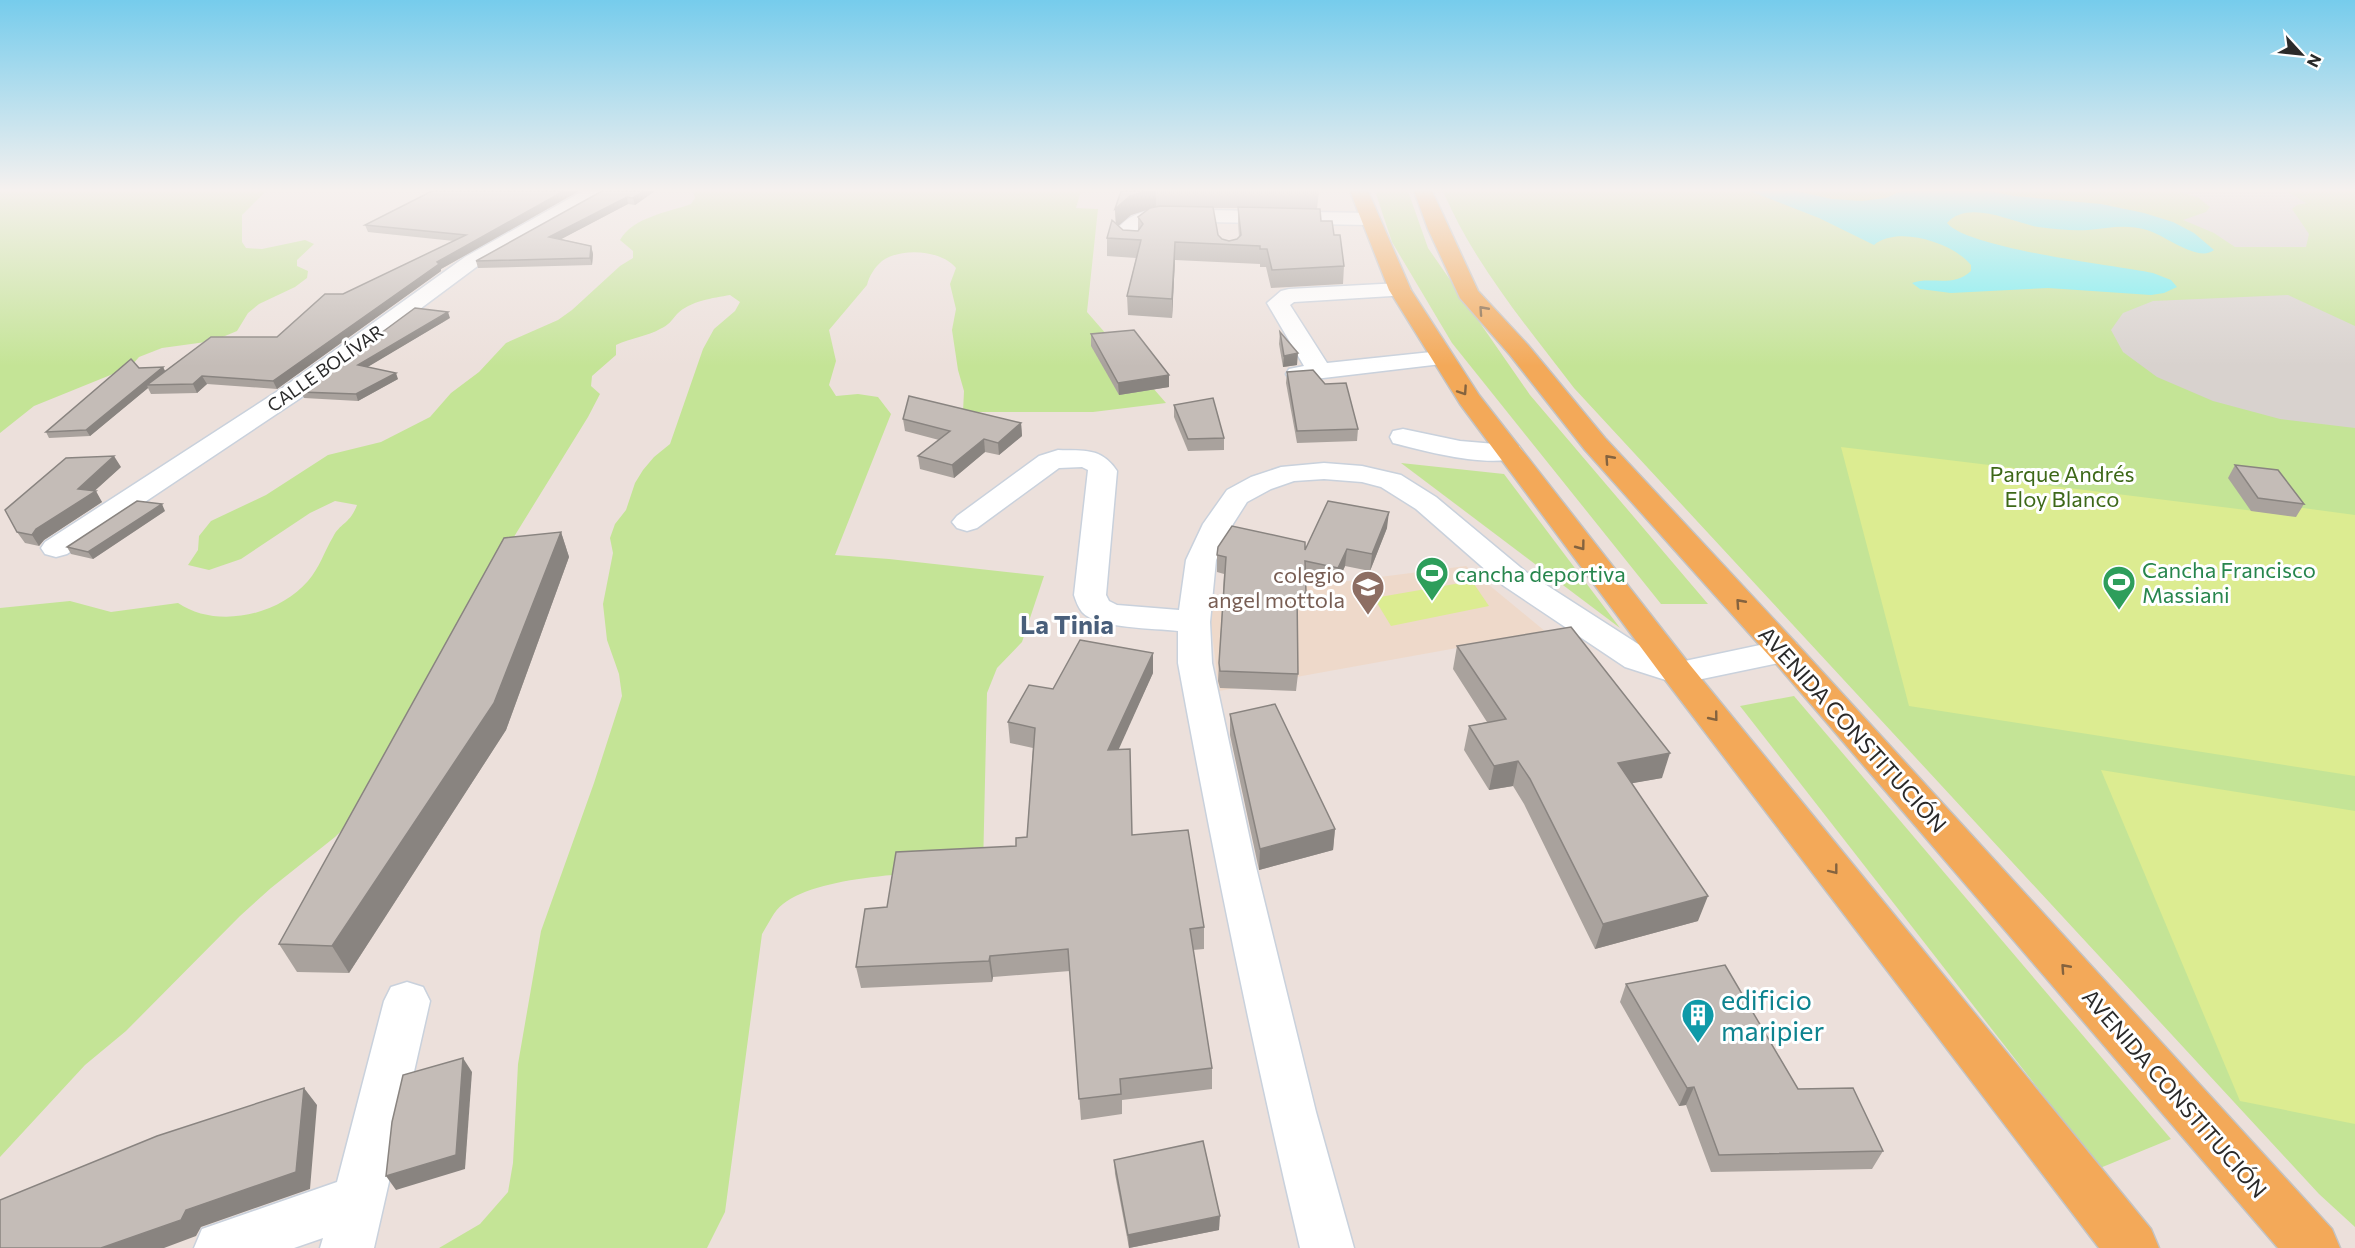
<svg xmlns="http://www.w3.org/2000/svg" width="2355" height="1248" viewBox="0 0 2355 1248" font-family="Commissioner,sans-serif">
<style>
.education{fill:#eed9ca}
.green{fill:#c4e496}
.pitch{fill:#dcec91}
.plaza{fill:#d8d2ce}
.water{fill:#6beff1}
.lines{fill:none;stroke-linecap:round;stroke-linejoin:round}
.minor-casing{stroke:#c9d1dc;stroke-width:3}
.major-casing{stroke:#c3c3c3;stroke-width:3}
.minor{fill:#fff;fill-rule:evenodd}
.major{fill:#f3a959;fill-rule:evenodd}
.wall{fill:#a9a29d;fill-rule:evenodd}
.shaded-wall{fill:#898480}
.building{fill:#c4bcb7;stroke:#898480;stroke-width:1.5}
.oneway{stroke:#84633f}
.labels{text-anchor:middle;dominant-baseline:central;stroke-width:6;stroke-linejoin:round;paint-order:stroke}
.far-street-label{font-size:18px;fill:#2a2a2a;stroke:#fff}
.park-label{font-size:22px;fill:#3d6818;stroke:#fff}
.leisure-label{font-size:22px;fill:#27864d;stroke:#fff;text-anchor:start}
.education-label{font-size:22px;fill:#785e54;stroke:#fff;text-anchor:end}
.street-label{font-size:22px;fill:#2a2a2a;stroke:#fff}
.quarter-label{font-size:26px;font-weight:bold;fill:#495f7b;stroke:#fff}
.near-culture-label{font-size:27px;fill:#0d838f;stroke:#fff;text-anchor:start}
</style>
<rect width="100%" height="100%" fill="#ece0db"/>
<polygon class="education" points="1466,566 1546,632 1219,691 1208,599"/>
<g class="green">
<polygon points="0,191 266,191 242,215 242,242 246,248 262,249 305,240 314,244 297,260 297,266 308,271 307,278 295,287 259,304 248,313 237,331 213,341 162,348 139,357 132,365 113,374 34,406 0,433"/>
<path d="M693 191H1081L1076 208 1098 209 1087 312 1166 403 1093 412H963L964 391 958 370 952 330 956 309 950 284 956 268C942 250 901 247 882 261 875 267 869 276 867 285L829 330 836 361 829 385 836 396 858 394 878 397 891 414 835 555 889 559 1044 576 1022 642 997 668 987 693 983 869C931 873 823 873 783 904 774 910 768 925 762 934L725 1212 707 1248H439L480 1224 508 1192 513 1163 518 1064 541 931 594 783 622 696 619 674 607 640 603 604 613 553 610 538 615 524 626 510 635 483 643 470 654 457 670 444 703 349 714 329 735 311 740 302 730 295C713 298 690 301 677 314 671 321 669 325 660 329 648 336 631 338 616 345V355L592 376 591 386 600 394 588 417 507 548 362 811 335 837 271 888 240 916 126 1031 85 1065 0 1157V608L70 601 111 612 178 603C216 629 278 616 308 581 320 567 324 552 333 537 340 523 350 524 357 505L335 501 310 513 241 559 209 570 188 565 198 550 199 536 211 521 266 495 328 455 381 442 430 417 451 393 479 372 506 343 558 320 572 310 620 266 633 258V251L620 240C633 217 669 212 691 204L695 198Z"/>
<polygon points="1375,191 1408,191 1428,248 1530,395 1708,604 1661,604 1452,343 1392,242"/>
<path d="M1443 191H2355V1227L2319 1194 1574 388C1526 325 1474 264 1443 191Z"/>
<polygon points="1401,463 1504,474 1620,628"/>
<polygon points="1794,696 2171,1139 2100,1168 1740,706"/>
</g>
<g class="pitch">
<polygon points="1841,447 2014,468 2020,482 2295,516 2288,506 2355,515 2355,776 1909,706"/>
<polygon points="1472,581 1489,606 1391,626 1374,598"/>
<polygon points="2101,770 2355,811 2355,1124 2240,1101"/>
</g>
<g class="plaza">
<polygon points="2178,191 2286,191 2306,203 2297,205 2292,209 2309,234 2306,247 2235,247 2214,233 2183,220 2206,212 2210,207 2199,198"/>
<polygon points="2288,295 2355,326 2355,428 2280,419 2213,401 2157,377 2123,352 2111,330 2123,313 2153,301"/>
</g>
<path class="water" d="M1750 191H1796L1832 199 1862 201 1886 198 1902 191H1989L2014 196 2101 204 2144 213 2173 222 2194 233 2214 250C2198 263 2165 235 2147 230 2126 224 2109 228 2088 230 2072 231 2055 229 2038 227 2012 222 1968 199 1947 223 1969 249 2114 265 2153 273L2171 280 2177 287 2164 293 2151 295 2048 288 1951 293 1920 289 1912 283C1930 276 1954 288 1971 271V265C1953 243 1898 225 1874 245L1819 218Z"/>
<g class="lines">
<g class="minor-casing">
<g id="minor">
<polygon points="583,191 606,191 604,195 479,265 299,399 67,554 56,557 45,554 41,548 45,542 281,389 465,257"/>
<path d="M1156 209 1369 213 1376 215 1379 219 1376 223 1369 225 1156 221C1147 223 1139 226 1135 234L1141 242 1138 246C1126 249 1121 245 1114 235 1124 217 1137 213 1156 209Z"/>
<polygon points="1400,283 1408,285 1411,290 1408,295 1294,302 1290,305 1327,363 1441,351 1450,353 1453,358 1450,363 1298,381 1289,379 1286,374 1289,369 1304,366 1267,303 1281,291 1289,289"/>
<path d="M1403 429 1460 441 1519 446 1523 452 1519 458C1483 467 1429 452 1393 443L1390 437 1393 431Z"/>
<path d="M1058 450C1084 451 1101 447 1117 471L1106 595 1109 601 1117 605 1179 610 1186 560 1203 524 1227 490 1251 477 1281 467 1324 463 1362 466 1401 475 1436 497 1526 572 1649 651 1680 662 1784 640 1796 643 1801 651 1796 659 1784 662 1678 684 1625 667 1504 586 1416 509 1381 487 1362 482 1324 479 1294 481 1271 489 1247 502 1233 524 1216 560 1210 622 1212 663 1255 863 1316 1112 1354 1248H1300C1254 1054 1214 859 1178 663V631C1155 628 1097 629 1082 612 1078 607 1076 601 1074 595L1088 470 1082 467 1059 468 977 528 967 531 957 528 952 522 957 516 1039 456Z"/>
<polygon points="407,982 423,987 430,1001 374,1248 320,1248 323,1238 294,1248 194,1248 202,1229 337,1182 384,1001 391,987"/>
</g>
</g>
<g class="major-casing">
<g id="major">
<polygon points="1350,191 1368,191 1411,290 1479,395 1690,665 2151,1229 2159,1248 2099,1248 1666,681 1460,404 1389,290"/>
<polygon points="1414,191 1432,191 1478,291 1528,345 1605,438 1796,643 2332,1229 2340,1248 2278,1248 1772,659 1585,450 1510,355 1460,298 1428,229"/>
</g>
</g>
<use href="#minor" class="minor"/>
<use href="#major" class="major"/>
</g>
<g class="wall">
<polygon points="432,191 579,191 441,269 441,271 277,389 207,384 197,393 151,394 148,388 90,436 49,438 46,432 139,368 163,367 165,371 277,337 343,294 454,241 368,232 365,225"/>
<polygon points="602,191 655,191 635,205 628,204 561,239 591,246 593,254 592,265 478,268 476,261"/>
<path d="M1121 191H1319L1317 209 1321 221 1334 235 1344 266 1343 284 1271 288 1266 267H1260V264L1175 260 1172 318 1128 315 1127 296 1136 258 1107 256V238L1116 223 1115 209ZM1213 208H1238V224L1239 237 1237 239 1229 241 1222 239 1218 235ZM1149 209 1138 217V231L1123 230 1118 226 1131 215Z"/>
<polygon points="450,318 367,367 398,379 358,401 304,398 301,392"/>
<polygon points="1280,332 1297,365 1283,367 1279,344"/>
<polygon points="1091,334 1169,387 1119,395 1091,346"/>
<polygon points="1287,372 1358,429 1357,441 1297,443 1286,383"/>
<polygon points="1174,405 1224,438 1224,450 1188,451 1174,417"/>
<polygon points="903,419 1021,423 1022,436 999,455 985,452 954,478 920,469 918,456 939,440 905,431"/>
<polygon points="2235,465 2304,504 2296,517 2251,511 2228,478"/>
<polygon points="121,467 94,491 102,502 44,540 39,546 25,543 17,532"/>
<polygon points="165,511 93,559 71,554 67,547"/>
<polygon points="1387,528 1370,571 1345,566 1337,584 1306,578 1305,610 1297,610 1298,674 1296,691 1220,688 1218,681 1219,663 1224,574 1217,572 1217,555 1305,550"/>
<polygon points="561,532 569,557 506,730 349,973 297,972 279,944"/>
<polygon points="1457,646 1662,778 1632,783 1698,921 1595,949 1524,804 1513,786 1489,790 1464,750 1469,726 1487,722 1453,669"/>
<polygon points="1153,673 1118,749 1132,835 1204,927 1204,949 1193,950 1212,1068 1212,1089 1122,1100 1122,1114 1081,1120 1070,971 993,977 992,982 861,988 856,967 887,907 1016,846 1027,837 1033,748 1010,743 1008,722 1053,689"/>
<polygon points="1230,714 1335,829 1333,850 1259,870 1230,735"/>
<polygon points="1626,984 1798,1089 1883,1151 1872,1169 1711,1172 1686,1105 1679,1106 1620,1002"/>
<polygon points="1114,1160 1219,1230 1129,1248 1115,1174"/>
</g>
<g class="shaded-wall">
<polygon points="564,191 579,191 441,269 441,271 277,389 273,381 437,262"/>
<polygon points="644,191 655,191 635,205 633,198"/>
<polygon points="1148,191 1156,191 1156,207 1131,215 1116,228 1115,209 1130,196"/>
<polygon points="627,197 628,204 552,244 549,237"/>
<polygon points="1175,242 1175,260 1172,318 1172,299"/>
<polygon points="591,246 593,254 592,265 590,258"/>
<polygon points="448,312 450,318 361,371 358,365"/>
<polygon points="1298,353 1297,365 1283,367 1284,356"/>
<polygon points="163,367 166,373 147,385 148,388 90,436 86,430"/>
<polygon points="396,373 398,379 358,401 356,394"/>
<polygon points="1169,375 1169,387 1119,395 1118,383"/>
<polygon points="202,376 207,384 197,393 193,384"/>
<polygon points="1021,423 1022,436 999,455 998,443"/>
<polygon points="984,439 985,452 954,478 952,465"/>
<polygon points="114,456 121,467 89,496 96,491 102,502 44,540 39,546 32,535 36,529 78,489"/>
<polygon points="162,504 165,511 93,559 88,552"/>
<polygon points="1389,512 1387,528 1370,571 1372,554"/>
<polygon points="561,532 569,557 506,730 349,973 332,946"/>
<polygon points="1347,549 1345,566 1337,584 1338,568"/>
<polygon points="1153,653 1153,673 1109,771 1108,750"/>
<polygon points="1670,753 1662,778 1611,787 1618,763"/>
<polygon points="1518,761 1513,786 1489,790 1494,766"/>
<polygon points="1335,829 1333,850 1259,870 1260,849"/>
<polygon points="1708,896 1698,921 1595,949 1603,924"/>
<polygon points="990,956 993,977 992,982 989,961"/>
<polygon points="463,1058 472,1072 465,1169 396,1190 386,1176"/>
<polygon points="1694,1087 1686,1105 1679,1106 1687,1088"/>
<polygon points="304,1088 317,1105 310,1189 201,1227 196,1236 164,1248 101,1248 186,1210"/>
<polygon points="1220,1216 1219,1230 1129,1248 1128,1235"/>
</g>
<g class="building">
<polygon points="432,191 564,191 437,262 439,264 273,381 202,376 193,384 147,385 211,337 277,337 325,294 343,294 466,235 365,225"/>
<polygon points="602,191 644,191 633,198 627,197 549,237 591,246 590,258 476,261"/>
<polygon points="1121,191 1148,191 1130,196 1115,209"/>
<polygon points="1160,206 1213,207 1218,235 1222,239 1229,241 1237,239 1241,235 1238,207 1320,209 1321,221 1332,221 1334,235 1340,235 1344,266 1272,270 1267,249 1260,249 1260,246 1175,242 1172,299 1127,296 1141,240 1107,238 1112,220 1123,230 1138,231 1143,224 1138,217 1150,208"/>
<polygon points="415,308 448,312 358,365 396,373 356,394 301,392"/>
<polygon points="1134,330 1169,375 1118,383 1091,334"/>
<polygon points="1280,332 1298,353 1284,356"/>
<polygon points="131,359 139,368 163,367 86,430 46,432"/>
<polygon points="1313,370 1325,384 1346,383 1358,429 1297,431 1287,372"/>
<polygon points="909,396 1021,423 998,443 984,439 952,465 918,456 950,431 903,419"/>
<polygon points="1213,398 1224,438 1188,439 1174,405"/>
<polygon points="114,456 78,489 96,491 36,529 32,535 17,532 5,510 66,458"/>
<polygon points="2235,465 2278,470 2304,504 2258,498"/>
<polygon points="137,501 162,504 88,552 67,547"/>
<polygon points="1328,501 1389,512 1372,554 1347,549 1338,568 1305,561 1306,593 1297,593 1298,674 1220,671 1219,663 1226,557 1217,555 1218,547 1232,526 1305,542 1305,550"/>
<polygon points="561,532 494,703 332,946 279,944 504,538"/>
<polygon points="1571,627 1670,753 1618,763 1708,896 1603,924 1530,779 1518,761 1494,766 1469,726 1506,719 1457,646"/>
<polygon points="1080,640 1153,653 1108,750 1130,749 1132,835 1188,830 1204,927 1190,929 1212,1068 1120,1079 1121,1094 1079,1099 1068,949 990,956 989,961 856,967 865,909 887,907 896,852 1016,846 1016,838 1027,837 1035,728 1008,722 1029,685 1053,689"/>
<polygon points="1275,704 1335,829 1260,849 1230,714"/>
<polygon points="1725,965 1798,1089 1853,1088 1883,1151 1719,1155 1694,1087 1687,1088 1626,984"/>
<polygon points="463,1058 456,1155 386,1176 392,1122 403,1075"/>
<polygon points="304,1088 296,1172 186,1210 181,1220 101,1248 0,1248 0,1200 157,1136"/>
<polygon points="1203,1141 1220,1216 1128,1235 1114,1160"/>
</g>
<defs><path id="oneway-chevron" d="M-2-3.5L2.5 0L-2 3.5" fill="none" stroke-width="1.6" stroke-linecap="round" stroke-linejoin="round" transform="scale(1.5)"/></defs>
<g class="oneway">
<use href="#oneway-chevron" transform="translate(1483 310) rotate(-132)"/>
<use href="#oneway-chevron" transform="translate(1463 391) rotate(56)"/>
<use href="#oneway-chevron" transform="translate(1609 459) rotate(-132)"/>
<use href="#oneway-chevron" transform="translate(1581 546) rotate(53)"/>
<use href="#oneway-chevron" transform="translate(1740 603) rotate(-132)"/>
<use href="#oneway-chevron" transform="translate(1714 717) rotate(51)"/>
<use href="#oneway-chevron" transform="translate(1834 870) rotate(52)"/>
<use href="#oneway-chevron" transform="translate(2065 968) rotate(-132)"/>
</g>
<linearGradient id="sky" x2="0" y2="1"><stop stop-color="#76ccec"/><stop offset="0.52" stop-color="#f6f1ef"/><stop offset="1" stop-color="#f6f1ef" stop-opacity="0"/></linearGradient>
<rect width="2355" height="366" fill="url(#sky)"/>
<defs>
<g id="stadium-pin" transform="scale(1.725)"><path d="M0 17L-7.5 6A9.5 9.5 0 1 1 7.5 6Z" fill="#2e9e5b" stroke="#fff"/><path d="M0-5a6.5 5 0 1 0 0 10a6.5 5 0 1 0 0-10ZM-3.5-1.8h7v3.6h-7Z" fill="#fff"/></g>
<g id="school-pin" transform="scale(1.725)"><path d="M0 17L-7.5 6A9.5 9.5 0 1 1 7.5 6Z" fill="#8d6e63" stroke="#fff"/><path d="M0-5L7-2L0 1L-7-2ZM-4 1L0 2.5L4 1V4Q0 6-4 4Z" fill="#fff"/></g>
<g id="building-pin" transform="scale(1.725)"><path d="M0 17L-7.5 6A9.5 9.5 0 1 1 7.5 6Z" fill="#0f9aa8" stroke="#fff"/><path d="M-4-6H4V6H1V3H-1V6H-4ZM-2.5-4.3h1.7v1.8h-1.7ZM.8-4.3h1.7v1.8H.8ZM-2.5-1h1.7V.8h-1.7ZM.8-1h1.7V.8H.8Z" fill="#fff"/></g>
</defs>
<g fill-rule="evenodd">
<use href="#stadium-pin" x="1432" y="573"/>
<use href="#stadium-pin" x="2119" y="582"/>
<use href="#school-pin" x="1368" y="587"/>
<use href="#building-pin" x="1698" y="1015"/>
</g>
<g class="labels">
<g class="far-street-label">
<text transform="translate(325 368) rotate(-35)">CALLE BOLÍVAR</text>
</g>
<g class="park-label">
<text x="2062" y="473">Parque Andrés<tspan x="2062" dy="25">Eloy Blanco</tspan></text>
</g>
<g class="leisure-label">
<text x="2142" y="569">Cancha Francisco<tspan x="2142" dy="25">Massiani</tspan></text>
<text x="1455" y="573">cancha deportiva</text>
</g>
<g class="education-label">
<text x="1345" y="574">colegio<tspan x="1345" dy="25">angel mottola</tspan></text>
</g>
<g class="street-label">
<text transform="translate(1853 729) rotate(48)">AVENIDA CONSTITUCIÓN</text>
<text transform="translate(2175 1093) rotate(49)">AVENIDA CONSTITUCIÓN</text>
</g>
<g class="quarter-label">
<text x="1067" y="623">La Tinia</text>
</g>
<g class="near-culture-label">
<text x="1721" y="999">edificio<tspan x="1721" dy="31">maripier</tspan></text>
</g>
</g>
<g transform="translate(2301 54) rotate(117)" stroke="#ffffff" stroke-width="4.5" paint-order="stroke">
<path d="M0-4.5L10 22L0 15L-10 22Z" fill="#2a2a2a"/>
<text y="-9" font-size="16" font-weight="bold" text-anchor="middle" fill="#2a2a2a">N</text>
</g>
</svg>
